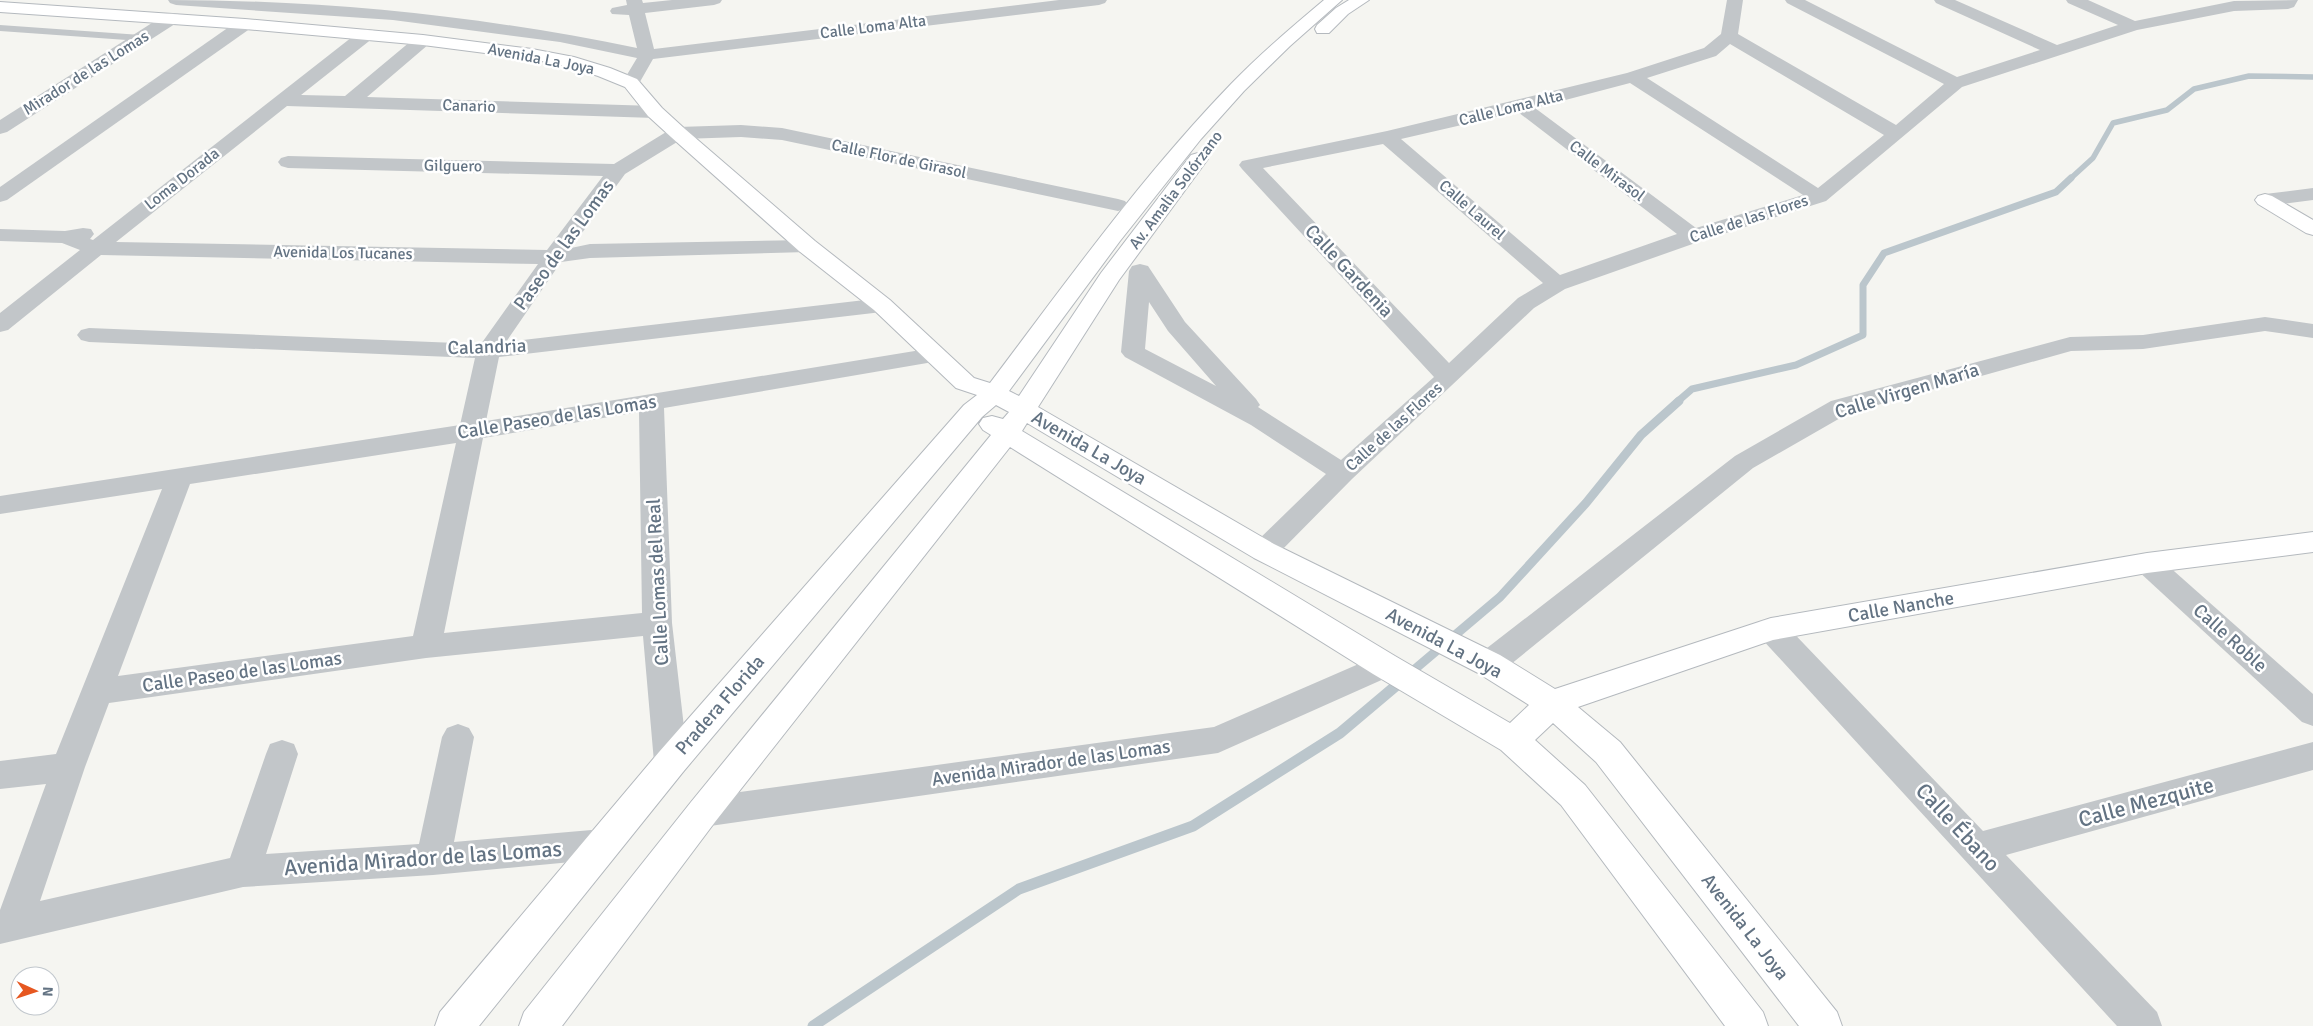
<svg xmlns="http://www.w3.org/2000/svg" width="2313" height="1026" viewBox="0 0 2313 1026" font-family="Signika,sans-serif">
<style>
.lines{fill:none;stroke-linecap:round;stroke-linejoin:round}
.stream-far3{stroke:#bbc6cc;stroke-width:5.5}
.stream-far2{stroke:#bbc6cc;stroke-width:7}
.stream-far1{stroke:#bbc6cc;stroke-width:9}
.stream{stroke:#bbc6cc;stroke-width:11}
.secondary-casing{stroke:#b4b9be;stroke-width:2}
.lane{fill:#c2c6c9;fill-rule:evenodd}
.street{fill:#c2c6c9;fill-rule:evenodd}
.secondary{fill:#fff;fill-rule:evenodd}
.labels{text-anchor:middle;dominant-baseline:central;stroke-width:5;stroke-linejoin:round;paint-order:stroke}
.far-street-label{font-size:16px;fill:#637383;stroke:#fff}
.street-label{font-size:19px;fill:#637383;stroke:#fff}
.near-street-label{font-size:22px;fill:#637383;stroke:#fff}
</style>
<rect width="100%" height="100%" fill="#f5f5f1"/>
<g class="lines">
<polyline class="stream-far3" points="2070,179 2093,158 2113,123 2167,110 2194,89 2249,76 2313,77"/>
<polyline class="stream-far2" points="1677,402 1692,389 1796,365 1863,335 1863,285 1884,253 2056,192 2071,178"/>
<polyline class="stream-far1" points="1402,680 1500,597 1586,503 1641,435 1679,401"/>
<polyline class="stream" points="813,1026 1019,889 1193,826 1340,733 1404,679"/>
<g class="secondary-casing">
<g id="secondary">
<path d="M1324 0H1342L1290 46 1244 91 1201 139 1120 241 1009 391 1019 396 1101 273 1191 155 1198 153 1205 155 1208 159 1119 280 1038 407 1274 544 1500 655 1555 689 1771 618 2147 553 2313 532V552L2147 573 1773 640 1578 707 1620 742 1837 1012 1842 1026H1799L1596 762 1553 723 1535 740 1585 785 1763 1012 1768 1026H1725L1561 805 1501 750 1373 674 1010 447 715 822 562 1026H519L524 1012 691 802 991 435 983 430 979 424 983 418 992 416 1003 419 1009 412 996 405 982 417 683 772 479 1026H435L440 1012 659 752 964 405 977 395 956 388 874 310 799 251 671 137 648 116 625 87 598 76 570 67 532 59 423 45 245 29 0 12V2L245 19 423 35 532 49 574 57 610 68 637 79 662 108 685 129 815 241 890 300 974 378 990 383C1067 281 1142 176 1231 84 1260 54 1292 27 1324 0ZM1027 423 1254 558 1478 673 1529 705 1510 723 1395 656 1022 431Z"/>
<polygon points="1349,0 1369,0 1348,14 1329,33 1317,33 1315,29 1317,25 1336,8"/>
<polygon points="2265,194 2272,196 2313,220 2313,235 2306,233 2258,204 2255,200 2258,196"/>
</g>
</g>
<polygon class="lane" points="0,25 141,35 146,38 141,41 0,31"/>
<g class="street">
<path d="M168 0C325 0 482 16 637 48L629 15 612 14 610 11 612 8 627 5 626 0H642L643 3 672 0H722L720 3 714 5 645 13 654 49 1059 0H1107L1105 3 1099 5 653 59 637 87H625L622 83 637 58 560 42 393 20 176 5 170 3Z"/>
<path d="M1727 0H1743L1738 34 1896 125 1944 84 1787 3 1785 0H1805L1957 77 2040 50 1936 3 1934 0H1955L2057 45 2118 25 2068 3 2066 0H2088L2135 21 2234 1 2298 0 2294 7 2288 9 2234 11 2137 30 1962 87 1826 201 1701 241 1565 289 1534 308 1352 479 1274 558 1264 561 1254 558 1250 551 1254 544 1326 474 1251 425 1125 357 1121 352 1129 271 1132 266 1140 264 1148 266 1185 322 1256 399 1260 405 1258 407 1341 460 1434 377 1242 169 1239 165 1242 161 1387 131 1627 73 1704 48 1721 34ZM1730 44 1884 135 1818 188 1647 78 1716 56ZM1630 83 1803 195 1696 228 1535 108ZM1518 112 1677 234 1560 275 1401 139ZM1383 144 1543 283 1518 298 1449 363 1263 168ZM1149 302 1168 331 1216 386 1145 349Z"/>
<polygon points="172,13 178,14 180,18 178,22 7,132 0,134 0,120 166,14"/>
<polygon points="245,19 251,20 253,24 251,28 7,200 0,202 0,187 239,20"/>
<path d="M367 29 373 30 375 34 373 38 301 95 345 96 417 36H429L431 40 429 44 367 97 655 106 662 108 664 112 662 116 655 118 287 106 116 242 547 250 603 176 288 168 281 166 278 162 281 158 288 156 614 164 671 129 678 127 741 125 782 128 1118 199 1125 201 1128 205 1125 209 1118 211 782 140 741 137 682 139 625 174 571 248 590 244 807 240 815 241 818 246 815 251 807 252 590 258 561 262 506 342 882 298 890 300 893 305 890 310 882 312 499 357 486 421 933 348 941 350 945 355 941 360 933 362 664 408 672 623 688 762 683 772 671 776 659 772 654 762 643 636 426 658 109 703 85 767 40 901 230 858 266 754 270 744 282 740 294 744 298 754 266 854 419 844 442 737 447 728 458 724 469 728 474 737 454 842 603 829 615 833 620 844 615 855 603 859 433 875 243 887 0 944V910L46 784 0 789V761L56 754 162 489 0 514V496L460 425 475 358 89 342 81 340 77 335 81 330 89 328 481 344 538 264 101 255 8 330 0 332V313L80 250 62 243 0 241V229L65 231 83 228 91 229 94 234 90 239 93 240 361 30ZM639 412 642 613 444 633 483 438ZM456 443 413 636 118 676 190 484Z"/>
<polygon points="2313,188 2313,200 2265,206 2258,204 2255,200 2258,196 2265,194"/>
<polygon points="2265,317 2313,324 2313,338 2265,331 2143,349 2071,351 1849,413 1753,468 1500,673 1489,676 1478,673 1474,664 1478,655 1735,456 1831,401 2070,337 2143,335"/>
<polygon points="2147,553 2157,556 2313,694 2313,726 2302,722 2137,570 2133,563 2137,556"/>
<polygon points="1771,618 1782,621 1983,831 2313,742 2313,770 2006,855 2157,1012 2162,1026 2117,1026 1760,637 1756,629 1760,621"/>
<polygon points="1384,653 1395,656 1399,665 1395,674 1218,753 703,827 691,822 686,812 691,802 703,797 1214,727"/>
</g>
<use href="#secondary" class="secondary"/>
</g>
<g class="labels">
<g class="far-street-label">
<text transform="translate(873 27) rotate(-7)">Calle Loma Alta</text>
<text transform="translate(541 59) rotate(11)">Avenida La Joya</text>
<text transform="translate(86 73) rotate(-32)">Mirador de las Lomas</text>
<text transform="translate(469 106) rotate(2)">Canario</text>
<text transform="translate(1511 108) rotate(-14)">Calle Loma Alta</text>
<text transform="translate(899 159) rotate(12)">Calle Flor de Girasol</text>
<text transform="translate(453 166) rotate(1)">Gilguero</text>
<text transform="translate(1607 171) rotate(37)">Calle Mirasol</text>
<text transform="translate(182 179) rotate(-38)">Loma Dorada</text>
<text transform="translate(1176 190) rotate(-53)">Av. Amalia Solórzano</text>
<text transform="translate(1472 210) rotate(41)">Calle Laurel</text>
<text transform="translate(1749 219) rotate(-18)">Calle de las Flores</text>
<text transform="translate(343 253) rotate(1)">Avenida Los Tucanes</text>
<text transform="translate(1394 427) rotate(-42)">Calle de las Flores</text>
</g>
<g class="street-label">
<text transform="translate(564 245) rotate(-54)">Paseo de las Lomas</text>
<text transform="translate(1349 271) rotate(47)">Calle Gardenia</text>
<text transform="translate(487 347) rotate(-2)">Calandria</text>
<text transform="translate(1907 391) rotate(-17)">Calle Virgen María</text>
<text transform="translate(557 417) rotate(-9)">Calle Paseo de las Lomas</text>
<text transform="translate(1089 448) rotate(30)">Avenida La Joya</text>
<text transform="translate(658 582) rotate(-93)">Calle Lomas del Real</text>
<text transform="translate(1901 607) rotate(-10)">Calle Nanche</text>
<text transform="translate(2230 638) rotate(42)">Calle Roble</text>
<text transform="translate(1444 643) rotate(28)">Avenida La Joya</text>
<text transform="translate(242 672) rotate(-8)">Calle Paseo de las Lomas</text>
<text transform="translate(720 705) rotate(-49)">Pradera Florida</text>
<text transform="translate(1051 763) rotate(-8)">Avenida Mirador de las Lomas</text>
<text transform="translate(1745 927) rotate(52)">Avenida La Joya</text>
</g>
<g class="near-street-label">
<text transform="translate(2146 802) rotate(-15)">Calle Mezquite</text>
<text transform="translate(1958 827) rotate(47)">Calle Ébano</text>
<text transform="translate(423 858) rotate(-4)">Avenida Mirador de las Lomas</text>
</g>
</g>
<g transform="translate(35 991) rotate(93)"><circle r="24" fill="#ffffff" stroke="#c1c7cd"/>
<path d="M0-4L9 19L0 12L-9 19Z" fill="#e65720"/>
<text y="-8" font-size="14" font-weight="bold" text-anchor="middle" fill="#637383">N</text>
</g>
</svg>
